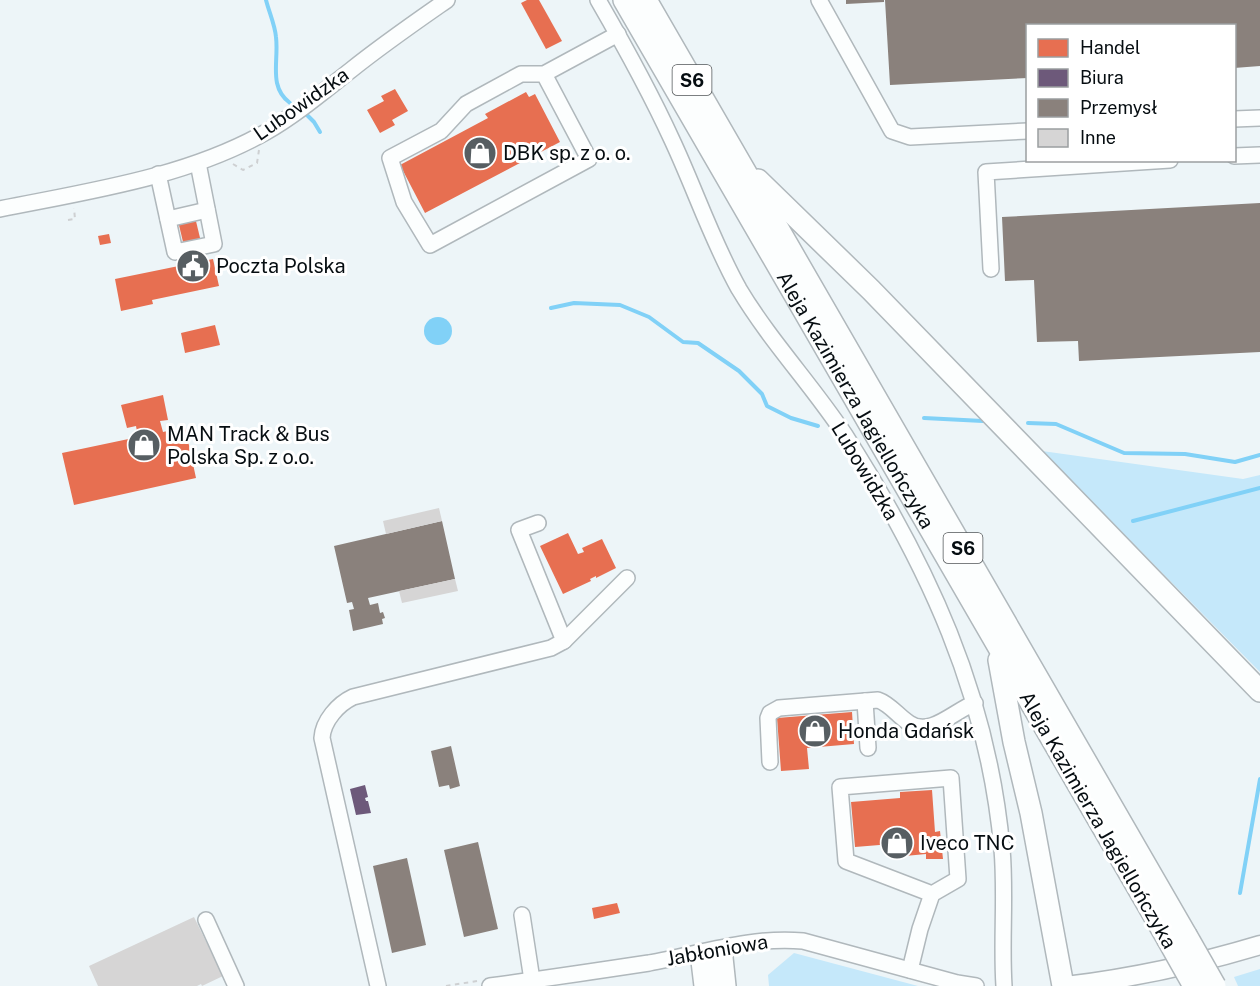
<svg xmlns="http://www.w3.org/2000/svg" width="1260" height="986" viewBox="0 0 1260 986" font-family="'Public Sans',sans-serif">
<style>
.green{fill:#c5e8fa}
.water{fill:#81d1f7}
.shops{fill:#e76f51}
.offices{fill:#6d597a}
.industry{fill:#8a817c}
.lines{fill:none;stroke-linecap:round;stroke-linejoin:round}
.stream{stroke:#81d1f7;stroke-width:4}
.building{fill:#d6d5d5}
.minor-casing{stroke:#b0b8bc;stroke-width:18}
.major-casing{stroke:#b0b8bc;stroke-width:21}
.highway-casing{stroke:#b0b8bc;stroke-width:24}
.path{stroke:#ced0d2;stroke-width:2;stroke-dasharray:4.5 4.5;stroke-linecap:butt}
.minor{stroke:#fcfefe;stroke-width:15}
.major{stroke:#fcfefe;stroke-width:18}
.highway{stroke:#fcfefe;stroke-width:21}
.highway-bridge-casing{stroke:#b0b8bc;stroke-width:24;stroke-linecap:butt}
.highway-bridge{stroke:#fcfefe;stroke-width:21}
.labels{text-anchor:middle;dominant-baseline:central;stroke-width:6;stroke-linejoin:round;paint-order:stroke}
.shield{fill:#fff;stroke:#515658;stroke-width:1.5}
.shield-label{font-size:18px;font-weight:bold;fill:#060d11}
.street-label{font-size:20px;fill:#060d11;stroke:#fff}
.poi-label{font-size:20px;fill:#060d11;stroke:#fff;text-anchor:start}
</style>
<rect width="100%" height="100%" fill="#edf5f8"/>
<g class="green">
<polygon points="1042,451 1243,479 1260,475 1260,672"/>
<polygon points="794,953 918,986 769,986 768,975"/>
<polygon points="1260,969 1260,986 1238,986 1234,977"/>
</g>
<circle class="water" cx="438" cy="331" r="14"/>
<g class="shops">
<polygon points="527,0 539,0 562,41 546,49 521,3"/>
<polygon points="395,89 408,111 392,120 395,125 380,133 367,110 384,101 381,96"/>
<polygon points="526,92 529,97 535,94 560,142 425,213 400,165 488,118 485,114"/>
<polygon points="195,217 201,242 184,246 178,221"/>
<polygon points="109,234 111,243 100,245 98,236"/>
<polygon points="213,259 219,286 152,300 153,304 121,311 115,279"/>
<polygon points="215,325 220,345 185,353 181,333"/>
<polygon points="163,395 168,420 160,421 163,432 185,427 196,478 74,505 62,453 138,437 136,426 127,428 121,405"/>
<polygon points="568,533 578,554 584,552 582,548 602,539 616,568 596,578 596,576 590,579 591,581 563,594 540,546"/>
<polygon points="852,712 854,744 807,748 809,769 781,771 777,718"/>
<polygon points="932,790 935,832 940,831 943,859 926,859 926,854 905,856 904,843 855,847 851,802 900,798 900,792"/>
<polygon points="617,903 620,913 594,919 592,908"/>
</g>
<polygon class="offices" points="365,785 368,797 365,798 366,801 368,801 371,813 356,815 350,789"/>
<g class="industry">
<polygon points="846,0 884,0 884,2 846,4"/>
<polygon points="885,0 1260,0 1260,66 1234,68 1234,26 1028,26 1028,78 890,85"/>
<polygon points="1260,203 1260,352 1079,361 1078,341 1037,342 1034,280 1005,281 1002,217"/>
<polygon points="442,521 455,579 368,598 370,605 378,603 380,613 383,612 385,618 382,619 383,624 353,631 349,610 354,609 352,602 347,603 334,546"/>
<polygon points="451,746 460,786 450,789 449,785 439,787 431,751"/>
<polygon points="478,842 498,929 464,937 444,850"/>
<polygon points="407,858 426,945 392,953 373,866"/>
</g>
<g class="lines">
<g class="stream">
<path d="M266 0C269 12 275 25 276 37 279 61 268 87 290 103"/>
<polyline points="306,114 314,122 320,132"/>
<polyline points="551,308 574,303 620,305 649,317 683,342 698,343 739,371 762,394 767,406 791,418 818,426"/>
<polyline points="924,418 983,421"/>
<polyline points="1028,423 1056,424 1124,453 1185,454 1235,462 1260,455"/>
<polyline points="1133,521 1260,488"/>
<polyline points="1240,893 1260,779"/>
</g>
</g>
<g class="building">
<polygon points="439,508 442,521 386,534 383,521"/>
<polygon points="455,579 458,591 402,603 399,591"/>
<polygon points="194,917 223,976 202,986 201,984 197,986 98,986 89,966"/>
</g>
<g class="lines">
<g class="minor-casing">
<g id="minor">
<path d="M598 0C624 45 650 92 672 140 695 189 712 241 739 289 770 341 812 385 845 435 928 565 988 694 1002 849 1006 895 1001 941 1004 986"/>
<polyline points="819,0 892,131 910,137 1028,131"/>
<polyline points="544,74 589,159 430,245 404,202 390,158 441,131 466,104 521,74 544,74 618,34"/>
<polyline points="1234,119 1260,118"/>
<polyline points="1234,156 1260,155"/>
<polyline points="158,174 175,252 214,244 198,163"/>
<path d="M0 209C89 191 187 177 266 132 296 115 324 91 351 70 382 45 414 23 447 0"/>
<polyline points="168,219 207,210"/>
<polyline points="991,269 986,172 1170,160"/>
<polyline points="538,523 519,530 564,641"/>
<polyline points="865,701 868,748"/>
<path d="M770 762 768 718 770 713 779 708 878 700C890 704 898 716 909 723 930 738 955 710 975 703"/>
<polyline points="522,915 532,980"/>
<polyline points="206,920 236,986"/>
<polyline points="724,948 728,986"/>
<polyline points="711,951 715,986"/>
<polyline points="698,953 702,986"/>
<polyline points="910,970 920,929 932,894 958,879 951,778 840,787 846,861 932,894"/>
<path d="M378 986 322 738C323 721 338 704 353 697L551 648 564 641 627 578"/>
<path d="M490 986C543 979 596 971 649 963 700 954 751 936 803 941L957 983 976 986"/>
</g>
</g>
<g class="major-casing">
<path id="major" d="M1066 986C1132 978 1197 964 1260 945"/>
</g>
<g class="highway-casing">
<g id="highway">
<path id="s1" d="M624 0 1167 938"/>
<polyline points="646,0 1186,935"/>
<polyline points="758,180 871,290 1260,691"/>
<polyline points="999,660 1014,742 1031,813 1063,986"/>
</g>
</g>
<g class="path">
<polyline points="233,164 243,170 257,163 259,150"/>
<polyline points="68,220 75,219 74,208"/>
<polyline points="446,986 477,981"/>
</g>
<use href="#minor" class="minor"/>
<use href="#major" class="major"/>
<use href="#highway" class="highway"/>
<g class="highway-bridge-casing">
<g id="highway-bridge">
<polyline points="1186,935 1215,986"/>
<polyline points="1167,938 1194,986"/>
</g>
</g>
<use href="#highway-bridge" class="highway-bridge"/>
</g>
<defs>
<g id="shop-disc" transform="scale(1.725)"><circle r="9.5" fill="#575e62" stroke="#fff"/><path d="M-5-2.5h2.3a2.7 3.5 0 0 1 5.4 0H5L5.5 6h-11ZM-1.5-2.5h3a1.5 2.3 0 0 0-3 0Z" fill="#fff"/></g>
<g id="civic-disc" transform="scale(1.725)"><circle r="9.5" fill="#575e62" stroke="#fff"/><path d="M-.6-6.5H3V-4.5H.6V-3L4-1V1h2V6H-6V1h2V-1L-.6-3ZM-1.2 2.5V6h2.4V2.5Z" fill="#fff"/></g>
</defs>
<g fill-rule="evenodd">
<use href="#shop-disc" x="480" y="153"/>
<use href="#civic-disc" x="193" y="266"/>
<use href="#shop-disc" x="144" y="445"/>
<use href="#shop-disc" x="815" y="731"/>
<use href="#shop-disc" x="897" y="843"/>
</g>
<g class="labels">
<g class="shield">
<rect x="672.5" y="65" width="39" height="30" rx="4.5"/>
<rect x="943.5" y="533" width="39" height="30" rx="4.5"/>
</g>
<g class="shield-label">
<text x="692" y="80">S6</text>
<text x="963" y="548">S6</text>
</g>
<g class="street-label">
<text transform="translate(301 104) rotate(-35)">Lubowidzka</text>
<text stroke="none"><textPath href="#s1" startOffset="462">Aleja Kazimierza Jagiellończyka</textPath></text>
<text transform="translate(865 471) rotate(59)">Lubowidzka</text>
<text transform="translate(1098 820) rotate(60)">Aleja Kazimierza Jagiellończyka</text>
<text transform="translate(717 950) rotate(-10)">Jabłoniowa</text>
</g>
<g class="poi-label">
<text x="503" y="153">DBK sp. z o. o.</text>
<text x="216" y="266">Poczta Polska</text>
<text x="167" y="434">MAN Track &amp; Bus<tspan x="167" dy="23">Polska Sp. z o.o.</tspan></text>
<text x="838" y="731">Honda Gdańsk</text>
<text x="920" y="843">Iveco TNC</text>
</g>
</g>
<rect x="1026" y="24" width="210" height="138" fill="#ffffff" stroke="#9b9ea0" stroke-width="1.5"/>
<rect x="1038" y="39" width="30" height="18" fill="#e76f51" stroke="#9b9ea0" stroke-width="1.5"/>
<text x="1080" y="54" font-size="18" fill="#060d11">Handel</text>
<rect x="1038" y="69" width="30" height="18" fill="#6d597a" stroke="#9b9ea0" stroke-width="1.5"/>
<text x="1080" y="84" font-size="18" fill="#060d11">Biura</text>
<rect x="1038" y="99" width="30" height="18" fill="#8a817c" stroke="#9b9ea0" stroke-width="1.5"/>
<text x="1080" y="114" font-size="18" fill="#060d11">Przemysł</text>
<rect x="1038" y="129" width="30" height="18" fill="#d6d5d5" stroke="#9b9ea0" stroke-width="1.5"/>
<text x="1080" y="144" font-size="18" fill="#060d11">Inne</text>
</svg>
